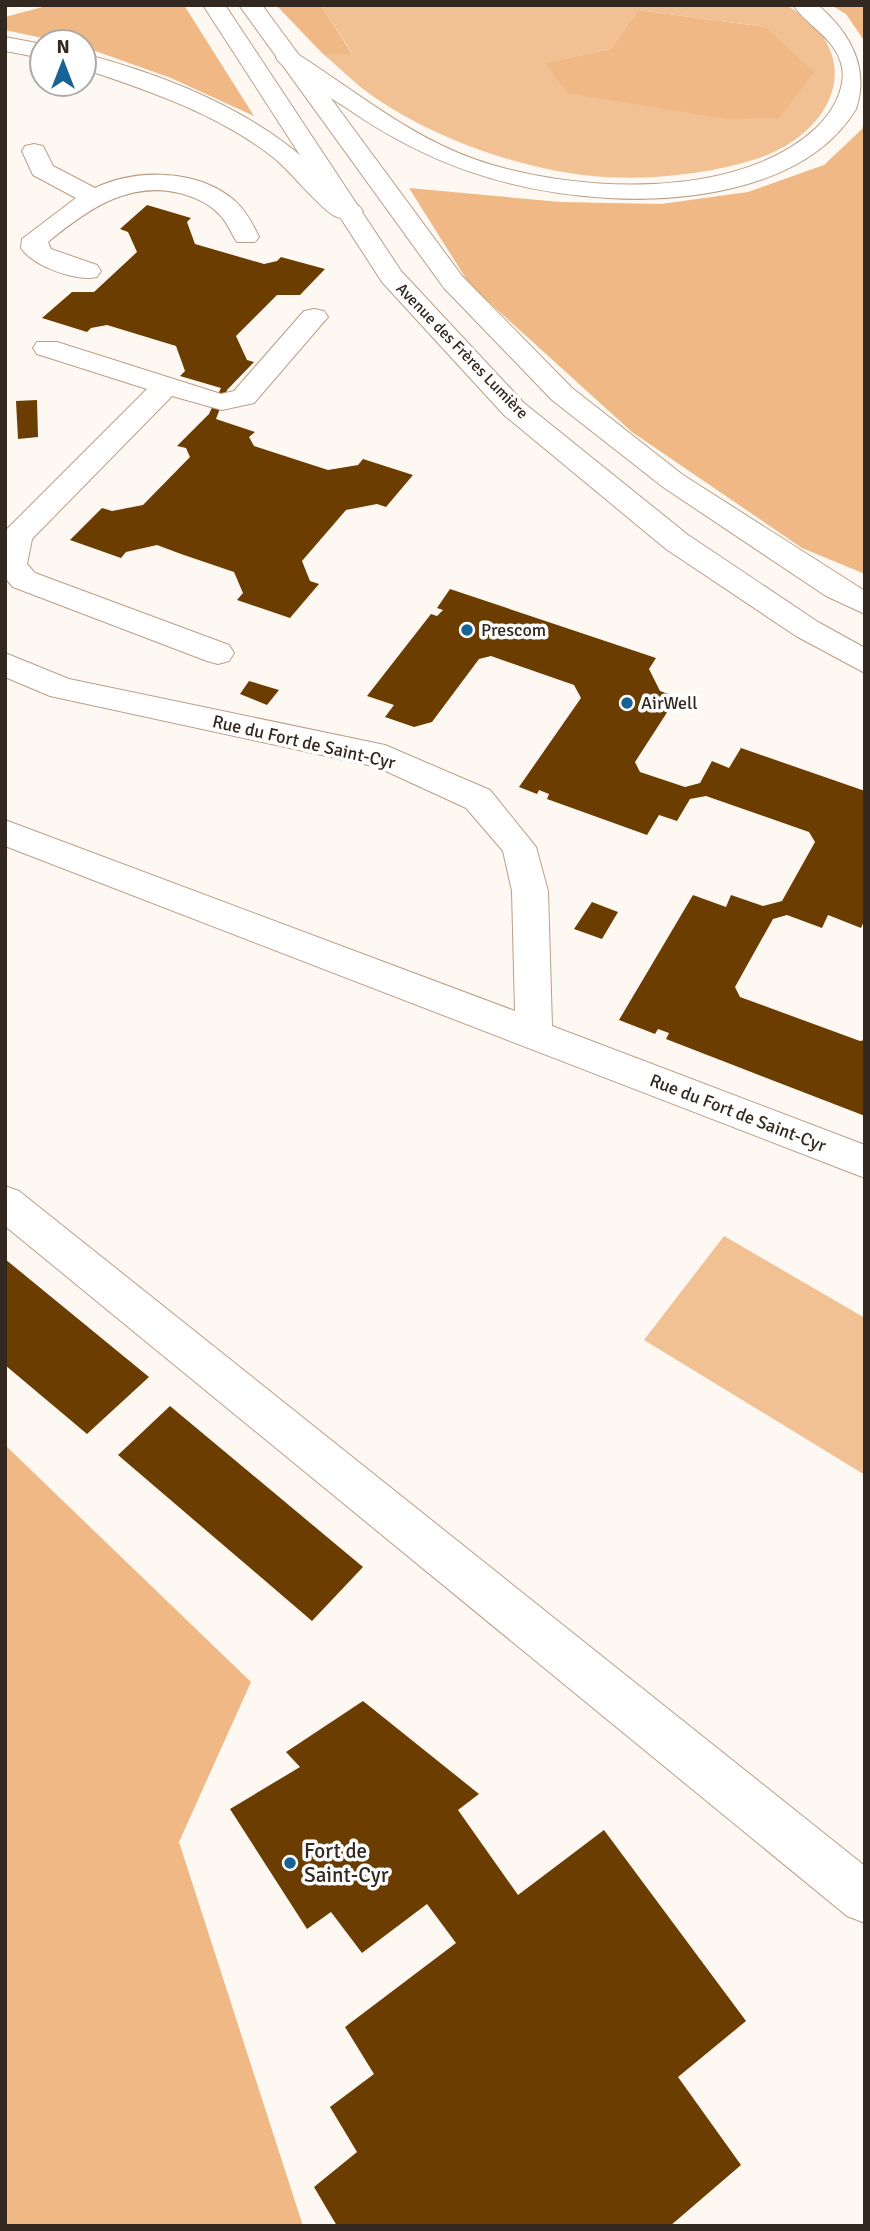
<svg xmlns="http://www.w3.org/2000/svg" width="870" height="2231" viewBox="0 0 870 2231" font-family="Signika,sans-serif">
<style>
.green{fill:#f2c193;fill-rule:evenodd}
.forest{fill:#efb884}
.building{fill:#6c3d00}
.lines{fill:none;stroke-linecap:round;stroke-linejoin:round}
.minor-casing{stroke:#b99f88;stroke-width:2}
.major-casing{stroke:#b99f88;stroke-width:2}
.highway-casing{stroke:#b99f88;stroke-width:2}
.minor{fill:#fff;fill-rule:evenodd}
.major{fill:#fff;fill-rule:evenodd}
.highway{fill:#fff;fill-rule:evenodd}
.poi-dot{fill:#186396;stroke:#fff;stroke-width:2.5}
.labels{text-anchor:middle;dominant-baseline:central;stroke-width:7;stroke-linejoin:round;paint-order:stroke}
.far-street-label{font-size:16px;fill:#33281f;stroke:#fff}
.poi-label{font-size:18px;fill:#33281f;stroke:#fff;text-anchor:start}
.street-label{font-size:18px;fill:#33281f;stroke:#fff}
.near-poi-label{font-size:21px;fill:#33281f;stroke:#fff;text-anchor:start}
</style>
<rect width="100%" height="100%" fill="#fef8f3"/>
<g class="green">
<path d="M321 5H786C870 52 836 133 756 159 709 174 653 180 604 177 526 172 430 138 367 92 352 81 338 66 323 54L352 53ZM638 10 765 27 546 63 610 49Z"/>
<polygon points="724,1236 865,1318 865,1475 644,1340"/>
</g>
<g class="forest">
<polygon points="50,5 184,5 254,116 171,78 84,47 84,42 61,42 5,30 5,17"/>
<polygon points="276,5 321,5 352,54 323,54"/>
<polygon points="831,5 865,5 865,42 846,14"/>
<polygon points="638,10 765,27 814,72 779,118 727,119 567,93 545,63 610,49"/>
<polygon points="865,121 865,574 802,548 632,432 470,285 409,188 560,202 661,204 748,192 824,165 862,129"/>
<polygon points="5,1445 251,1682 179,1842 303,2226 5,2226"/>
</g>
<g class="building">
<polygon points="147,205 191,218 187,222 195,244 264,264 277,261 281,257 325,269 300,295 277,295 236,336 247,360 254,362 227,390 216,419 255,432 249,437 254,446 328,470 358,465 363,459 413,475 386,507 377,504 346,510 302,561 310,581 319,584 290,618 237,600 243,593 234,572 181,554 157,545 126,552 121,558 70,540 102,508 112,511 143,505 190,457 186,448 177,446 209,414 221,388 180,376 185,371 176,346 107,325 91,328 87,332 42,318 72,292 94,292 137,252 128,232 120,229"/>
<polygon points="37,400 38,437 18,439 16,401"/>
<polygon points="450,589 656,658 649,669 660,691 677,697 635,762 640,772 685,787 700,783 712,761 729,768 741,748 865,791 865,919 861,928 828,915 822,928 787,915 773,919 735,987 740,997 860,1041 865,1040 865,1116 666,1039 669,1033 658,1029 655,1034 619,1020 693,895 726,907 731,895 763,906 782,901 815,842 809,832 706,796 690,799 677,821 659,815 647,835 547,799 549,794 539,790 537,794 519,787 581,698 574,685 491,656 479,659 432,722 414,727 385,717 394,705 367,696 431,614 437,616 443,610 437,608"/>
<polygon points="249,681 279,690 267,705 240,694"/>
<polygon points="592,902 618,912 602,939 574,929"/>
<polygon points="5,1259 149,1377 87,1434 5,1365"/>
<polygon points="170,1406 363,1567 312,1621 118,1455"/>
<polygon points="363,1701 479,1794 458,1810 518,1895 604,1830 746,2021 678,2077 741,2165 670,2226 337,2226 314,2187 357,2152 330,2107 374,2074 345,2027 456,1943 427,1904 362,1953 331,1912 307,1929 230,1809 300,1767 286,1752"/>
</g>
<g class="lines">
<g class="minor-casing">
<g id="minor">
<path d="M34 144 43 146 53 166 95 188C136 168 199 169 235 201 246 211 253 224 259 237L255 242H237C231 234 228 223 220 215 211 205 197 198 183 194 130 179 87 210 48 242L51 249 97 265 101 271 97 277C76 282 33 266 21 248L22 239 76 198 33 175 22 151 25 146Z"/>
<polygon points="314,309 324,311 328,317 254,403 222,410 172,396 32,539 27,564 35,573 229,645 234,653 229,661 218,664 207,661 13,587 5,578 7,529 147,389 37,354 33,348 37,342 57,342 221,394 234,391 304,311"/>
<polygon points="5,653 69,679 385,745 490,790 536,847 548,891 552,1026 865,1145 865,1178 5,846 5,820 515,1011 512,891 503,851 466,808 377,767 50,696 5,677"/>
<polygon points="5,1186 19,1191 865,1866 865,1923 847,1916 5,1226"/>
</g>
</g>
<g class="major-casing">
<g id="major">
<polygon points="203,5 225,5 401,271 524,403 688,535 818,622 865,648 865,673 796,636 666,549 504,415 382,282"/>
<polygon points="239,5 262,5 462,276 572,388 683,475 865,591 865,614 826,596 663,487 552,400 444,288"/>
</g>
</g>
<g class="highway-casing">
<g id="highway">
<path d="M793 5H818C849 32 870 67 856 109 809 187 692 203 608 198 508 192 427 164 345 107 327 95 288 75 276 58L280 53H296C354 90 409 136 474 159 570 193 737 202 816 128 832 113 846 89 842 67 836 38 808 27 793 5Z"/>
<polygon points="5,37 42,44 42,58 5,51"/>
<path d="M84 54C151 71 226 100 282 141 307 159 328 181 350 203L359 206 363 211 359 216C351 218 340 220 333 215 317 205 292 173 274 158 220 115 150 91 84 69Z"/>
</g>
</g>
<use href="#minor" class="minor"/>
<use href="#major" class="major"/>
<use href="#highway" class="highway"/>
</g>
<g class="poi-dot">
<circle cx="467" cy="630" r="7"/>
<circle cx="627" cy="703" r="7"/>
<circle cx="290" cy="1863" r="7"/>
</g>
<g class="labels">
<g class="far-street-label">
<text transform="translate(462 351) rotate(46)">Avenue des Frères Lumière</text>
</g>
<g class="poi-label">
<text x="481" y="630">Prescom</text>
<text x="641" y="703">AirWell</text>
</g>
<g class="street-label">
<text transform="translate(304 742) rotate(13)">Rue du Fort de Saint-Cyr</text>
<text transform="translate(738 1113) rotate(21)">Rue du Fort de Saint-Cyr</text>
</g>
<g class="near-poi-label">
<text x="304" y="1851">Fort de<tspan x="304" dy="24">Saint-Cyr</tspan></text>
</g>
</g>
<rect width="870" height="2231" fill="none" stroke="#33281f" stroke-width="14"/>
<g transform="translate(63 63)"><circle r="33" fill="#ffffff" stroke="#ada9a5" stroke-width="2"/>
<path d="M0-5L12 26L0 18L-12 26Z" fill="#186396"/>
<text y="-10" font-size="19" font-weight="bold" text-anchor="middle" fill="#33281f">N</text>
</g>
</svg>
